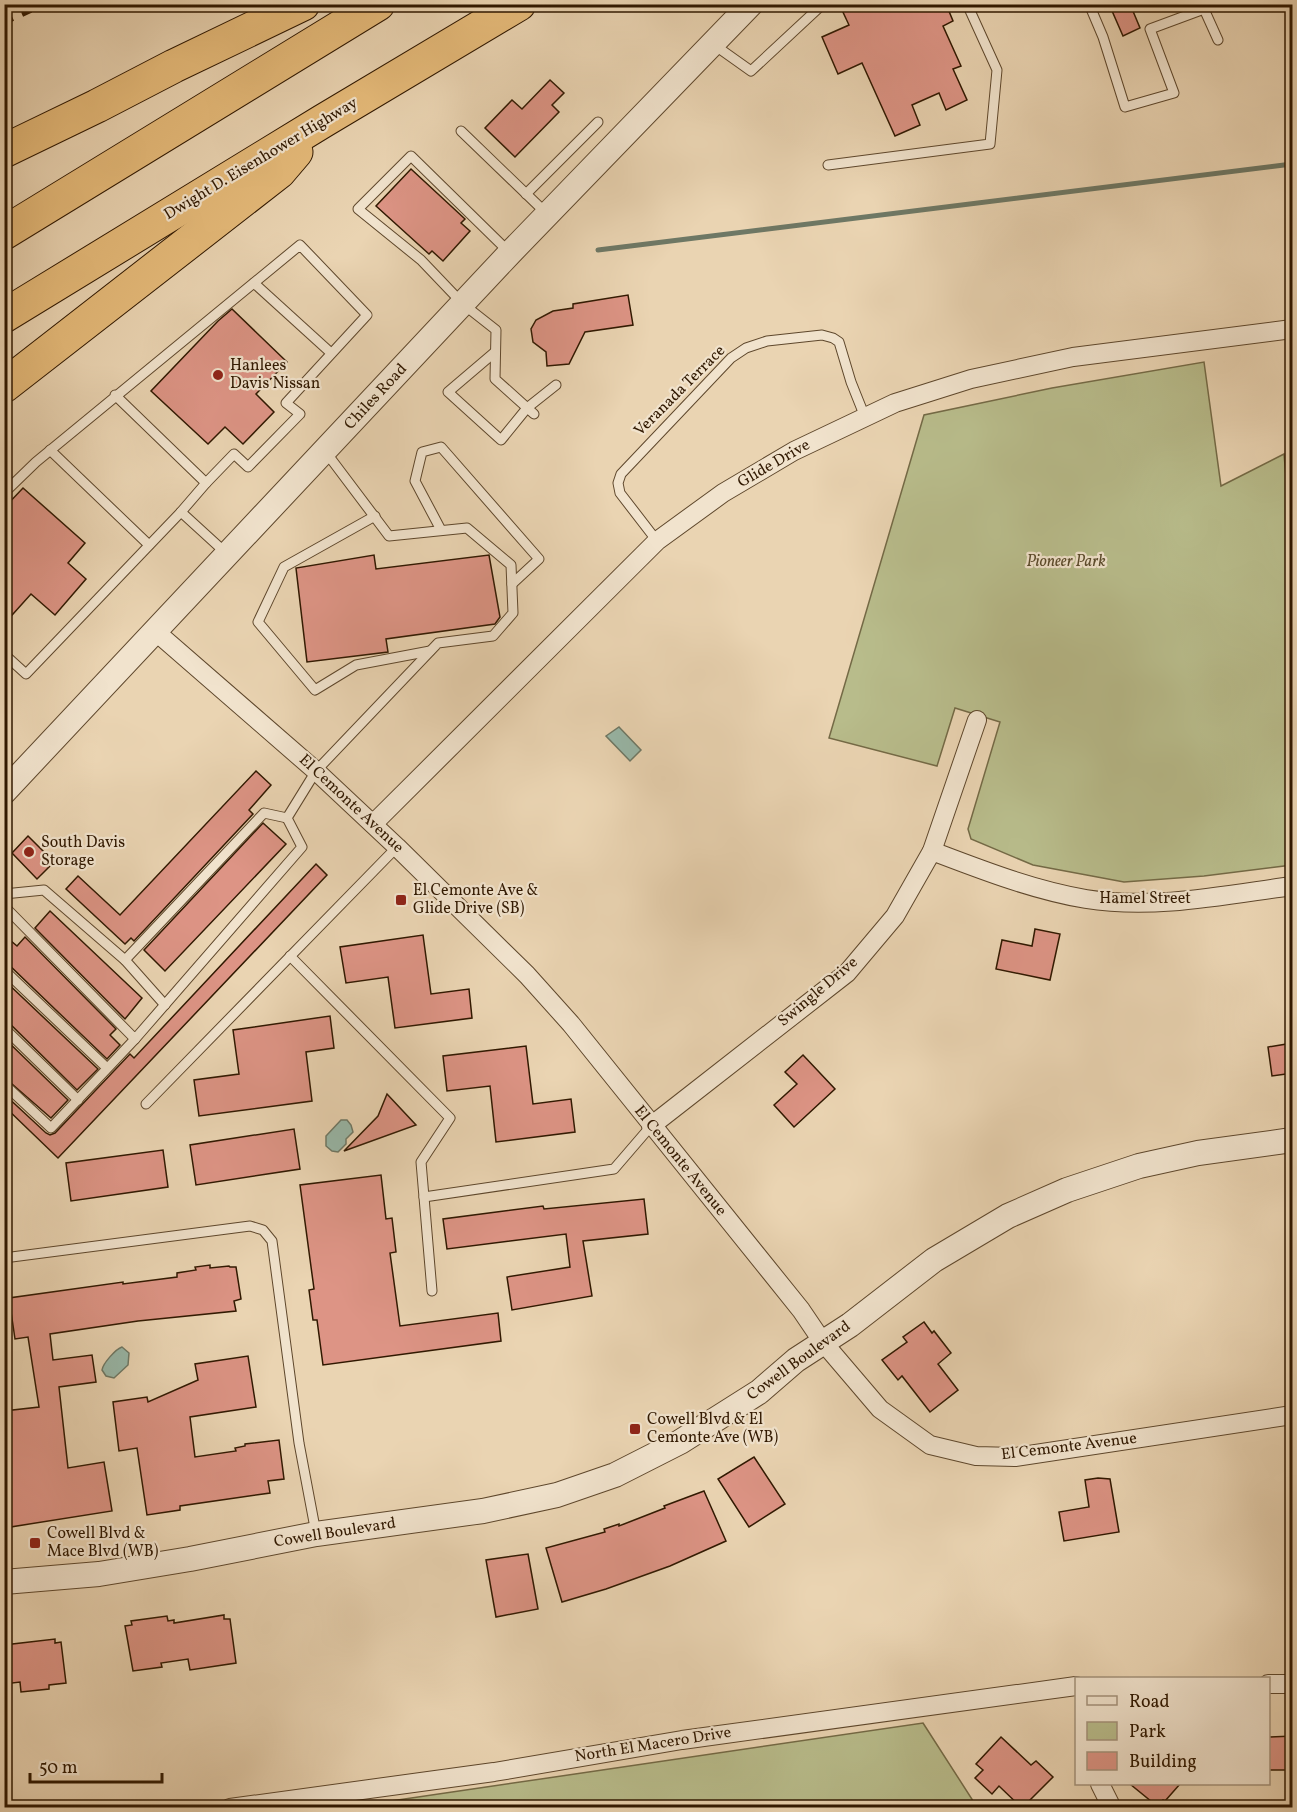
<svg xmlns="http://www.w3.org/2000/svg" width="1297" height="1812" viewBox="0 0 1297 1812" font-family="Vollkorn,serif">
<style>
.green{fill:#b8bc8b;stroke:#746a46;stroke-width:1.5}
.water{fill:#98b8a9;stroke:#6e7865;stroke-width:1.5}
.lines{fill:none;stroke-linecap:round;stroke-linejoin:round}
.stream{stroke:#6e7865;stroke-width:5}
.building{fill:#dd9485;stroke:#301800;stroke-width:1.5}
.service-casing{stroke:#5e472c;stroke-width:11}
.minor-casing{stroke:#5e472c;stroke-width:20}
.tertiary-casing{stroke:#5e472c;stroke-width:26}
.motorway-casing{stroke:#301800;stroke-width:35}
.service{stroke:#f1e3cd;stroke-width:9}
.minor{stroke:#f1e3cd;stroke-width:18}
.tertiary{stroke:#f1e3cd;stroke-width:24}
.motorway{stroke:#e5ba79;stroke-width:33}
.rail{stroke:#301800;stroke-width:4.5;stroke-dasharray:10 10;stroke-linecap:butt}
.poi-dot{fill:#8f2418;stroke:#f1e3cd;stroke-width:2}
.labels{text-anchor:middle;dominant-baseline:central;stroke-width:4.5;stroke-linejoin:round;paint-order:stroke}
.street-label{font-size:16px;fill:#301800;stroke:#f1e3cd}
.poi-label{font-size:16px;fill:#301800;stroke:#f1e3cd;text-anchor:start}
.park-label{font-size:16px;font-style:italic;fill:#59492a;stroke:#f1e3cd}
</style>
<rect width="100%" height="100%" fill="#ead4b2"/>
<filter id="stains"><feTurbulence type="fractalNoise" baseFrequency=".00333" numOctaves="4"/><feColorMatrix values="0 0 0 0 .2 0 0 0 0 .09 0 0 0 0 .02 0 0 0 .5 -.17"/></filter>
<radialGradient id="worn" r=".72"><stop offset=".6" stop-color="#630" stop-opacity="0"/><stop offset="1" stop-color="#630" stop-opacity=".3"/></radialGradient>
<g class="green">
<polygon points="1204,362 1221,486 1284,454 1292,545 1292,865 1204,876 1124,882 1033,865 971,839 968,829 1000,722 955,708 937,766 829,738 924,415 1052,388"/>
<polygon points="923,1723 977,1807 350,1807"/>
</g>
<g class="water">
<polygon points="619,727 641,750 630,761 606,736"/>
<polygon points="341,1120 347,1120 351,1125 353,1132 346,1139 346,1144 338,1152 332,1151 326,1146 326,1136"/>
<path d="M122 1347 129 1353 128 1365 114 1378 106 1376 102 1370C103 1363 116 1349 122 1347Z"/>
</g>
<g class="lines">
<polyline class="stream" points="598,250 1292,164"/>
</g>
<g class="building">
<polygon points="854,4 946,4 953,21 943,26 961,66 953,69 967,100 946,110 939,93 912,105 920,125 895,136 862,63 838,74 822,37 849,25 842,10"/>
<polygon points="1109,4 1130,4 1140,28 1123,36"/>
<polygon points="550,80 564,93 552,105 559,112 515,157 485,128 512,100 522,109"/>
<polygon points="411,169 465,219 461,223 470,231 443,261 432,251 429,254 376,206"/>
<polygon points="628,295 633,325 585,332 569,364 547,366 546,352 533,342 531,329 536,320 553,311 573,308 573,304"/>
<polygon points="232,309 287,362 256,394 274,412 243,444 225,427 208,444 151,391 218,321"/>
<polygon points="23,488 85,543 68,563 86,579 55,615 31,594 4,624 4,508"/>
<polygon points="374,555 376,569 489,555 500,617 495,624 386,639 388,652 307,662 296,568"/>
<polygon points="256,771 271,785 249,810 253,814 134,941 131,938 125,944 66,889 78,876 120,915"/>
<polygon points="263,823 286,844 165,971 144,950"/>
<polygon points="28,836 54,862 37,879 12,853"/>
<polygon points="316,864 327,875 58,1158 4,1106 4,1094 46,1133 50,1135 55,1133 130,1054 134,1058"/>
<polygon points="50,911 142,998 125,1019 35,928"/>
<polygon points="1035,929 1060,934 1050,980 996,969 1002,940 1032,946"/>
<polygon points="4,935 17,946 25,937 116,1029 110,1035 120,1045 107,1059 9,965 4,963"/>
<polygon points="423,935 431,994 469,989 472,1018 395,1028 388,977 346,983 340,947"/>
<polygon points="4,980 98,1069 77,1090 9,1023 4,1021"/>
<polygon points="330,1016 334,1048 306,1052 312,1101 199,1116 194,1080 239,1074 233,1030"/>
<polygon points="4,1038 68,1100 51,1118 4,1077"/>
<polygon points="1293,1043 1293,1073 1272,1076 1268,1047"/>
<polygon points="526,1046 533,1104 571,1099 575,1132 496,1142 490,1086 447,1091 443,1056"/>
<polygon points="803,1055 835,1089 794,1127 774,1105 797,1084 785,1072"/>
<polygon points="387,1094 416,1125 344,1151 378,1116"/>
<polygon points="294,1129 300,1169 196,1185 190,1145"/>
<polygon points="163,1150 168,1187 71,1201 66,1163"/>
<polygon points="381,1175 386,1219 392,1218 396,1252 390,1253 400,1326 498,1313 501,1341 323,1365 317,1320 313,1320 309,1290 314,1289 300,1185"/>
<polygon points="644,1199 648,1234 583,1241 592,1296 512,1310 507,1277 570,1267 566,1234 447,1249 443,1219 543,1206 544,1209"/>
<polygon points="210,1265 210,1268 229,1266 230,1267 236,1267 241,1299 234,1301 236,1311 138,1321 50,1334 53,1360 92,1355 96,1382 59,1387 68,1468 104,1462 112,1511 4,1528 4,1411 39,1407 28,1337 15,1339 9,1298 123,1282 123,1284 177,1277 177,1273 196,1270 195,1267"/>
<polygon points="924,1322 932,1333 934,1331 951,1353 938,1364 958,1390 930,1412 902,1376 898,1380 882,1360 907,1342 903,1337"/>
<polygon points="248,1356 256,1407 190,1417 195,1457 236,1451 235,1448 245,1446 245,1444 279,1440 284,1479 268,1481 270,1493 180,1506 180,1510 147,1515 137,1448 119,1451 113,1402 147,1397 148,1402 198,1380 195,1364"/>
<polygon points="754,1457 785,1504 749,1527 718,1479"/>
<polygon points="1098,1478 1110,1479 1119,1532 1064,1541 1059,1512 1089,1507 1085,1480"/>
<polygon points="704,1491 726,1541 670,1566 606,1589 562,1602 546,1548 605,1532 604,1529 619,1524 619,1526 665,1508 664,1506"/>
<polygon points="528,1554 538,1609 496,1617 486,1560"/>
<polygon points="224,1615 224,1619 230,1619 236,1663 190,1670 188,1659 161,1663 162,1667 133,1671 125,1626 132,1625 131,1621 167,1616 168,1621 174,1620 174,1623"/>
<polygon points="55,1639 55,1643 61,1642 66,1683 49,1685 49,1689 21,1692 20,1682 4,1684 4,1645"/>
<polygon points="1293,1736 1293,1770 1269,1770 1269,1737"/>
<polygon points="1001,1737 1031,1765 1036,1761 1053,1777 1022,1808 999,1786 992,1794 975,1778 983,1770 976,1764"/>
<polygon points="1130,1784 1180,1784 1165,1801 1163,1800 1157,1806"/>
</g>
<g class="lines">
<g class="service-casing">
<g id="service">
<polyline points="1089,4 1103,37 1125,107 1174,93 1150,29 1204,9 1218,40"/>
<polyline points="713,44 751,71 823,4"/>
<polyline points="461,131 546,213"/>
<polyline points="828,165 990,144 997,70 967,4"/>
<polyline points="526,194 598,122"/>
<polyline points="510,253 411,156 358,209 421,260 463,304 496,330 495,379 534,414"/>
<polyline points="254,283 331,353"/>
<polyline points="495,352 448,392 501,440 527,408 556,385"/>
<polyline points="50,450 149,545"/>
<polyline points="4,493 36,462 300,245 367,315 286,403 300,414 248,467 234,454 206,483 115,395"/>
<polyline points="181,512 206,483"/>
<polyline points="375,516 284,567 258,622 315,690 356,665 430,651"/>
<polyline points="441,530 415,481 422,452 441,447 539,559 512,584"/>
<polyline points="657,541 620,493 618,483 621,474 731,358 746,348 767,341 822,335 833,338 839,342 851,382 865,417"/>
<polyline points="4,654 26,674 181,512 227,554"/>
<polyline points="4,894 44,890 125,960"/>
<polyline points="4,906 135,1039 302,847 287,818 316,771 438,643 493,636 513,613 511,565 467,528 389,536 325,451"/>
<polyline points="290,956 450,1118 421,1162 432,1291"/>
<polyline points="4,970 107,1068"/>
<polyline points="165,1005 125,960 264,813 287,818"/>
<polyline points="4,1028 78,1100"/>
<polyline points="4,1084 51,1128 135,1039"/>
<polyline points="146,1104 397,847"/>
<polyline points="424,1197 614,1169 651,1126"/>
<polyline points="4,1258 250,1226 263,1230 272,1241 299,1443 316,1533"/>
</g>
</g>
<g class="minor-casing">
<g id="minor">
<polyline points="155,631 316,771 397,847 527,975 571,1024 801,1310 822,1341 880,1409 930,1445 976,1456 1015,1457 1292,1415"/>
<polyline points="373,824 657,541 723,493 794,451 895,403 971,379 1073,357 1292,329"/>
<path d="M932 851C982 870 1033 890 1086 899 1155 910 1225 895 1292 886"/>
<polyline points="651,1126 847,973 895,916 932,851 977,720"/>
<polyline points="1268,1684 1292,1684"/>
<polyline points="1100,1784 1112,1808"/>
<polyline points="230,1808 494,1772 682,1740 1076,1686"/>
</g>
</g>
<g class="tertiary-casing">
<g id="tertiary">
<polyline points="4,792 510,253 751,4"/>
<polyline points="4,1582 99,1574 190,1559 316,1534 483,1511 557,1495 615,1475 680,1442 759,1392 796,1360 850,1325 934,1260 1008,1216 1067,1190 1139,1166 1198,1153 1292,1140"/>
</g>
</g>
<g class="motorway-casing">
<g id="motorway">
<polyline points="4,151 97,106 174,66 303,4"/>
<polyline points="4,233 378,4"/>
<polyline points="4,316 323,121 519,4"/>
<polyline points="4,386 279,172 296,152"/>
</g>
</g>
<use href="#service" class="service"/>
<use href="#minor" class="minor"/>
<use href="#tertiary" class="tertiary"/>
<use href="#motorway" class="motorway"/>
<g class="rail">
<polyline points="4,8 13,4"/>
<polyline points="4,23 45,4"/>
</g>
</g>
<g class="poi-dot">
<circle cx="218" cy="375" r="6"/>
<circle cx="29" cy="852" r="6"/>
<rect x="395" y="894" width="12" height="12" rx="3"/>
<rect x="629" y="1423" width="12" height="12" rx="3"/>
<rect x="29" y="1537" width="12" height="12" rx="3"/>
</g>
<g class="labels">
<g class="street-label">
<text transform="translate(261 159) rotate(-31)">Dwight D. Eisenhower Highway</text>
<text transform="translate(680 391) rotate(-45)">Veranada Terrace</text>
<text transform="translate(376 397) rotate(-47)">Chiles Road</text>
<text transform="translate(774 464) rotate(-30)">Glide Drive</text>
<text transform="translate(351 804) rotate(43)">El Cemonte Avenue</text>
<text x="1145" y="899">Hamel Street</text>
<text transform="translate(818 992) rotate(-40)">Swingle Drive</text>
<text transform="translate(680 1161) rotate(51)">El Cemonte Avenue</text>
<text transform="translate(799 1361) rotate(-36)">Cowell Boulevard</text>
<text transform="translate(1069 1447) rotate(-7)">El Cemonte Avenue</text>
<text transform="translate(335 1533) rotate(-9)">Cowell Boulevard</text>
<text transform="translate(653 1745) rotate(-9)">North El Macero Drive</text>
</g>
<g class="poi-label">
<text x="230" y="366">Hanlees<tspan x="230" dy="18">Davis Nissan</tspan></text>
<text x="41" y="843">South Davis<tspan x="41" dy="18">Storage</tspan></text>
<text x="413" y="891">El Cemonte Ave &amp;<tspan x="413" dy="18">Glide Drive (SB)</tspan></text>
<text x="647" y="1420">Cowell Blvd &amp; El<tspan x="647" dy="18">Cemonte Ave (WB)</tspan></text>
<text x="47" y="1534">Cowell Blvd &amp;<tspan x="47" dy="18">Mace Blvd (WB)</tspan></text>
</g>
<g class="park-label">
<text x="1066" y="562">Pioneer Park</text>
</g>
</g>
<rect width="1297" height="1812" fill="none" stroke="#ead4b2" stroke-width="24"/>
<rect x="6" y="6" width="1285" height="1800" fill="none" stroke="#301800" stroke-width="3"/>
<rect x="12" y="12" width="1273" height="1788" fill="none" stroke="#301800" stroke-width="1.5"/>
<rect x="1075" y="1677" width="195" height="108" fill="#f1e3cd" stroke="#a4927b" stroke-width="1.5"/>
<rect x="1087" y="1696" width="30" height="9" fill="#f1e3cd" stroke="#a4927b" stroke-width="1.5"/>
<text x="1129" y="1707" font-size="18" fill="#301800">Road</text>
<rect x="1087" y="1722" width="30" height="18" fill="#b8bc8b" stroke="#a4927b" stroke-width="1.5"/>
<text x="1129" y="1737" font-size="18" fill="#301800">Park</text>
<rect x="1087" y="1752" width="30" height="18" fill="#dd9485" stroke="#a4927b" stroke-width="1.5"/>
<text x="1129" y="1767" font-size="18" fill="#301800">Building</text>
<path d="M30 1773v9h132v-9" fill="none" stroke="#301800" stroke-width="3"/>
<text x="39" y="1773" font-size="18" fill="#301800" stroke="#f1e3cd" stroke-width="4.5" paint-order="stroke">50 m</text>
<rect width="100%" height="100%" filter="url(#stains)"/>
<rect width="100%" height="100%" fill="url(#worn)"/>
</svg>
